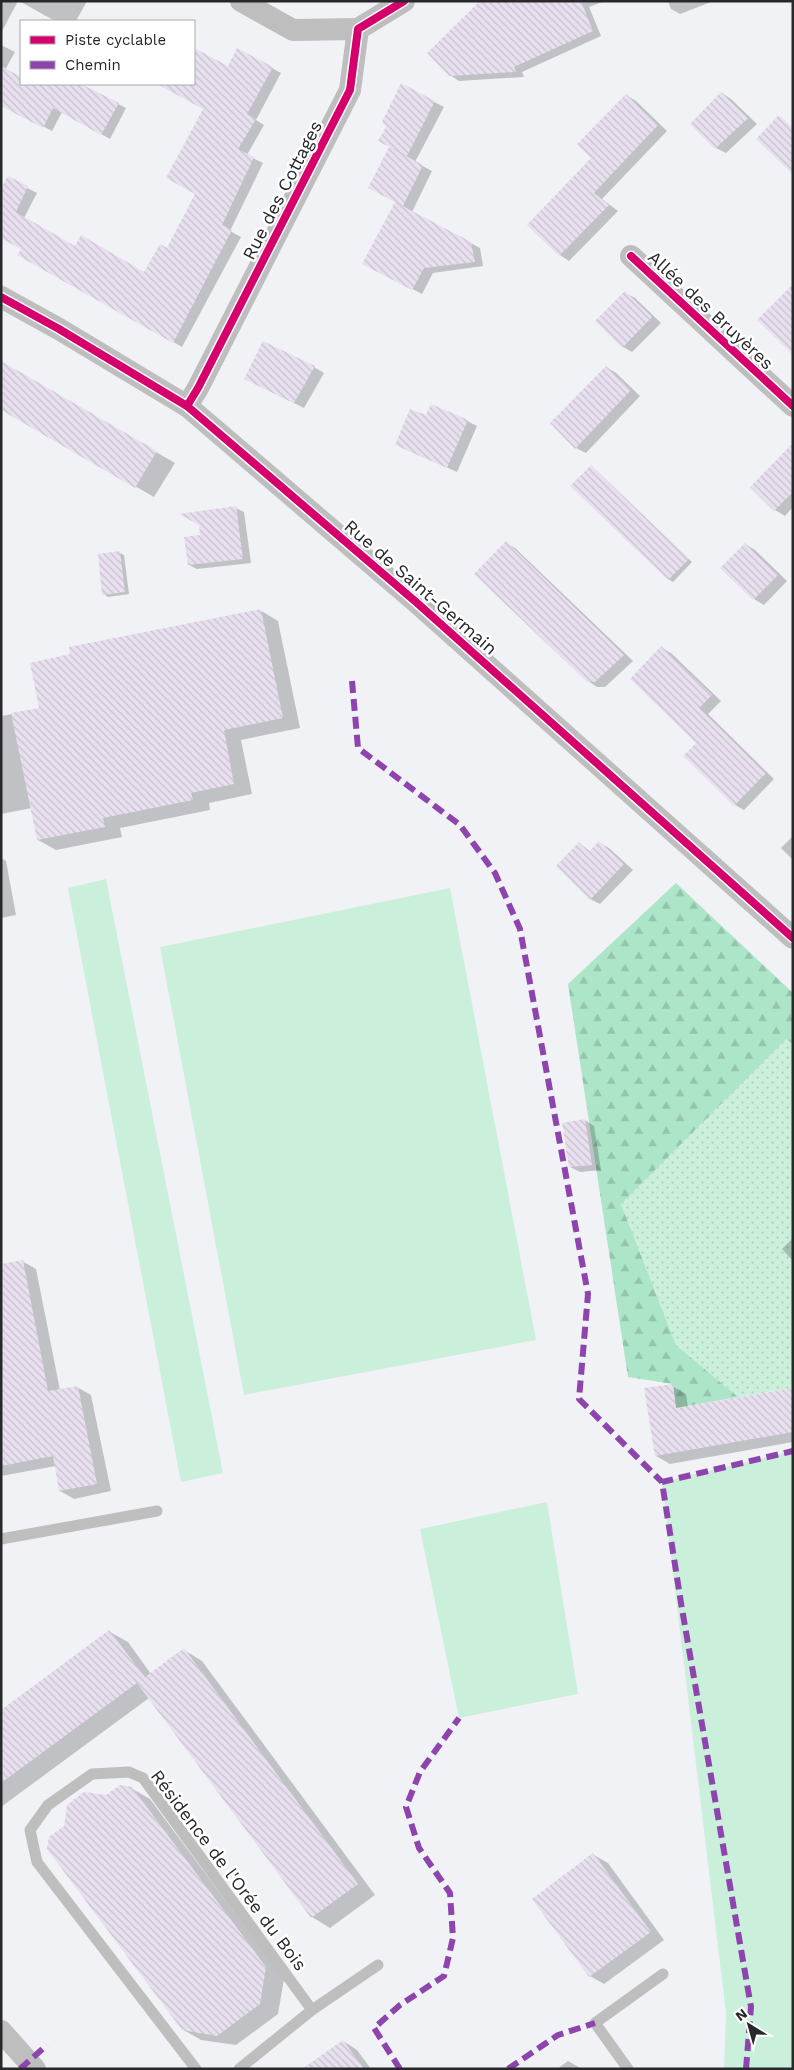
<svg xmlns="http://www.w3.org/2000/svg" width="794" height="2070" viewBox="0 0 794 2070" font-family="'Work Sans',sans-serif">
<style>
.green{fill:url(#green-dots)}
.forest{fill:url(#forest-firs)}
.pitch{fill:#caf0db}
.shadow{fill:#0003}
.building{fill:url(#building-back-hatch)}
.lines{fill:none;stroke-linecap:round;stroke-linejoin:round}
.lane{stroke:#bebebe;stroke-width:11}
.street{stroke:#bebebe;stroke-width:22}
.quiet{stroke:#8e44ad;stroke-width:6;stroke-dasharray:12 6;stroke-linecap:butt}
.cycleway-casing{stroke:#fff;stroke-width:11}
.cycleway{stroke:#d6006c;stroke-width:8}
.labels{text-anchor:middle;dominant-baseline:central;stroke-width:5;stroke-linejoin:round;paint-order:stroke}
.street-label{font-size:18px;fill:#27282a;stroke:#fff}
</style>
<defs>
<pattern id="green-dots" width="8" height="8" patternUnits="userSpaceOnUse" patternTransform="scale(1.25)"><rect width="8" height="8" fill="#caf0db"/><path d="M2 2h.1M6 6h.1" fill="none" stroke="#aecebc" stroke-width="1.8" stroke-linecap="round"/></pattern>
<pattern id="forest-firs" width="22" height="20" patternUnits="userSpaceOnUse" patternTransform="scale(1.25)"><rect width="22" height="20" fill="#ace5c8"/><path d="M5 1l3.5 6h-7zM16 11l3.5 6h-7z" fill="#94c4ac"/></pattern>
<pattern id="building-back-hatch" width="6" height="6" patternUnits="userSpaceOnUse" patternTransform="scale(1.25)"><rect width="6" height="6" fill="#e8e0ef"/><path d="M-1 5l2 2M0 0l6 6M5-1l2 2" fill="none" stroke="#c7c0cd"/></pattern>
</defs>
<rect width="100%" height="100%" fill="#f1f2f5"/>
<polygon class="green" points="786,1038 793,1044 793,1388 738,1397 676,1345 621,1204"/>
<polygon class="forest" points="676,883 793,993 793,1044 786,1039 621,1204 676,1345 738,1397 676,1408 673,1384 628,1377 568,984"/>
<g class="pitch">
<polygon points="106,879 223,1473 181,1482 68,888"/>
<polygon points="450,888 536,1340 244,1395 160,947"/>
<polygon points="793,1451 793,2069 724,2069 726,2013 662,1482"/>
<polygon points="547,1502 578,1694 459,1718 420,1529"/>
</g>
<g class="shadow">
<polygon points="1,1 18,1 1,33"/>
<polygon points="19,1 87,1 76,21 55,21"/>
<polygon points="500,1 605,1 589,7 601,36 522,72 524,77 459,81 450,75"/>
<polygon points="668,1 710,1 711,2 680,14 671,9"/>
<polygon points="1,45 15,52 1,77"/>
<polygon points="194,49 228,68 272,68 281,73 256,120 264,125 247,155 263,163 230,231 241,237 182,347 19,255 22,248 1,238 1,186 4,187 8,178 37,193 24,218 76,248 145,274 168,250 197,194 205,109 168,84 194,84"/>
<polygon points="23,84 32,84 40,89 43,84 79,84 126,108 110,139 62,112 52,131 9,108"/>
<polygon points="401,85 444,107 415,162 432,171 412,212 480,248 483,266 433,273 422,294 363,263 397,202 370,187 391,147 387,127"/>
<polygon points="722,93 731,99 757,124 726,153 716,148"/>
<polygon points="626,95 636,101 667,131 602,199 618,211 569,261 560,255 593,158"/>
<polygon points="625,293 635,298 661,323 632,352 623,347"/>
<polygon points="1,362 175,463 154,497 1,409"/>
<polygon points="314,367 324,373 304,408 255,384"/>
<polygon points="606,367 616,373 640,396 586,453 576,448"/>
<polygon points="426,417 467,421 477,426 457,472 396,445"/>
<polygon points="793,461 793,507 785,516 775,510 752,487"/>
<polygon points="591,466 692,562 673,582 668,579"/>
<polygon points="236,508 244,512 251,563 197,569 189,565 201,537 200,524"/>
<polygon points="506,543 515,548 633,661 605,687 597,687 588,681"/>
<polygon points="745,544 755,550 787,581 764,605 754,599 722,568"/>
<polygon points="120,553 124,555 129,594 108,597 104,594"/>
<polygon points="260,610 278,621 300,728 241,740 252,794 209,803 210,810 120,828 122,837 56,850 38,840 32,808 1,814 1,716 41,709"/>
<polygon points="662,648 671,653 721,701 708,714 774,779 744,810 735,805 697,743"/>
<polygon points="793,836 793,860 781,848"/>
<polygon points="579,843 591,852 600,843 609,848 633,870 600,904 590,899"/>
<polygon points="1,858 6,861 16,915 1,918"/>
<polygon points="585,1120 594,1126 601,1170 580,1172 570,1167"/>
<polygon points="793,1238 793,1261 782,1249"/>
<polygon points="22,1261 36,1269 60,1390 77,1387 91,1395 111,1491 74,1499 60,1491 56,1466 1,1476 1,1265"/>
<polygon points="672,1386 686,1394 688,1408 793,1389 793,1442 670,1464 656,1456"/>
<polygon points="110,1632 128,1642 151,1674 184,1650 202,1661 375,1895 330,1928 312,1917 149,1698 1,1807 1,1712"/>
<polygon points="131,1788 150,1799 284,1979 278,2014 236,2045 201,2040 182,2029 65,1827 107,1797"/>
<polygon points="594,1855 608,1863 664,1940 604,1984 590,1976"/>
<polygon points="343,2041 357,2050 371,2069 304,2069"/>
<polygon points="568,2061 582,2069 557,2069"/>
</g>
<g class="building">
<polygon points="480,1 581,1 593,31 514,67 516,72 449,76 427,53"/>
<polygon points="194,48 228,66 237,48 273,67 247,114 256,119 238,149 254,157 222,225 232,230 173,343 17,255 21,249 2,239 1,241 1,188 8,176 28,186 16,212 75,246 81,235 144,272 160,244 167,248 195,194 166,178 203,109 157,84 194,84"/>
<polygon points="1,66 21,77 21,84 81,84 119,103 101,135 53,108 43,128 1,106"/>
<polygon points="401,83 435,101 407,156 378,141 386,127 382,122"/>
<polygon points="721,92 748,118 715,149 690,124"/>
<polygon points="626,94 658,125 594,193 609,205 559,256 527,225 591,158 577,144"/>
<polygon points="779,115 793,128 793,175 756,139"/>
<polygon points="389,147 423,165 403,206 368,188"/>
<polygon points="395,202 471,242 475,262 424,268 412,290 362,264"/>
<polygon points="793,284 793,355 757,320"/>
<polygon points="625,291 652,317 622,348 595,321"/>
<polygon points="263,341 315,366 294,403 244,379"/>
<polygon points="1,361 157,451 135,488 1,410"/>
<polygon points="606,366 631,390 575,449 550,423"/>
<polygon points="431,404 468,420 447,468 395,445 410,409 426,415"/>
<polygon points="793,443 793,492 774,511 750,487"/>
<polygon points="591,465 689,559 668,580 570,486"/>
<polygon points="236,506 243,559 188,565 184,537 200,535 199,525 179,514"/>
<polygon points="506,541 624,655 595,682 587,682 474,574"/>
<polygon points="745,543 778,575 753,600 720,568"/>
<polygon points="120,551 125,592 102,595 98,554"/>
<polygon points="261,609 283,718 224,730 234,784 191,793 193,800 103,818 105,827 37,840 11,713 39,708 30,663 70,654 69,647"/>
<polygon points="661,646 712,695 699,708 766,773 734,806 683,756 696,743 630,679"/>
<polygon points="599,841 624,864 590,900 556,866 579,842 589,852"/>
<polygon points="585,1119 592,1165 569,1167 562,1123"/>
<polygon points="23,1260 48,1391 78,1386 97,1484 59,1491 53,1456 1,1466 1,1264"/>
<polygon points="673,1384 676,1408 793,1388 793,1432 655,1456 644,1388"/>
<polygon points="109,1630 145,1677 184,1648 358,1884 311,1918 137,1683 1,1783 1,1710"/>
<polygon points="120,1785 132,1787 266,1967 260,2004 217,2036 182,2030 47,1849 49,1837 64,1826 67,1805 84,1792 106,1795"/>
<polygon points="593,1853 651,1932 589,1977 532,1899"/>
<polygon points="343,2040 364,2069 302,2069"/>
</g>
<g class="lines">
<g class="lane">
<polyline points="1,1539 157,1511"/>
<polyline points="312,2010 378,1965"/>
<polyline points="196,2069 37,1862 30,1830 48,1805 92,1774 129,1772 143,1778 312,2010 239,2069"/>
<polyline points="628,2069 595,2023 663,1974"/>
</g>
<g class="street">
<polyline points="241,1 293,30 358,29"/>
<polyline points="631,256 793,406"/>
<polyline points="1,297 59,329 187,406 416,602 793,938"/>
<polyline points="187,406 198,388 350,90 358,29 404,1"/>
<polyline points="1,2031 35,2069"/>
</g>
<g class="quiet">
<polyline points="352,681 358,748 460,825 495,873 520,929 588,1294 579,1399 662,1482"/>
<polyline points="20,2069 47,2045"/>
<polyline points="400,2069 374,2028 400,2005 444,1976 453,1938 450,1893 419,1848 406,1807 420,1772 459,1718"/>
<polyline points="508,2069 558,2035 595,2023"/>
<polyline points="746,2069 751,2007 681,1603 662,1482 793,1451"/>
</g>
<g class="cycleway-casing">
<g id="cycleway">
<polyline points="631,256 793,406"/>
<polyline points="1,297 59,329 187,406 416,602 793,938"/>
<polyline points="187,406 198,388 350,90 358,29 404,1"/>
</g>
</g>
<use href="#cycleway" class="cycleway"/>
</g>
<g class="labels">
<g class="street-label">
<text transform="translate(282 190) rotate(-63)">Rue des Cottages</text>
<text transform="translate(711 310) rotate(43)">Allée des Bruyères</text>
<text transform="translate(421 587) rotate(41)">Rue de Saint-Germain</text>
<text transform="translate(229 1870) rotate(53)">Résidence de l'Orée du Bois</text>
</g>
</g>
<rect width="794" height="2070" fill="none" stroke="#27282a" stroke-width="5"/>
<rect x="20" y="20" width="175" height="65" fill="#ffffff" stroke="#a9a9aa"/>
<rect x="30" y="36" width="25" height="8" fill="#d6006c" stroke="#a9a9aa"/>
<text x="65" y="45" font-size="15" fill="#27282a">Piste cyclable</text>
<rect x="30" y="61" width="25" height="8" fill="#8e44ad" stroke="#a9a9aa"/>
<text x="65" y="70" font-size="15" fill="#27282a">Chemin</text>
<g transform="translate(749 2025) rotate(323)" stroke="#ffffff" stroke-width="4" paint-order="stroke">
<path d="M0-4L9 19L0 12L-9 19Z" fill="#27282a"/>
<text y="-8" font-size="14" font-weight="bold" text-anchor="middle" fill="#27282a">N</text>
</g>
</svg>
